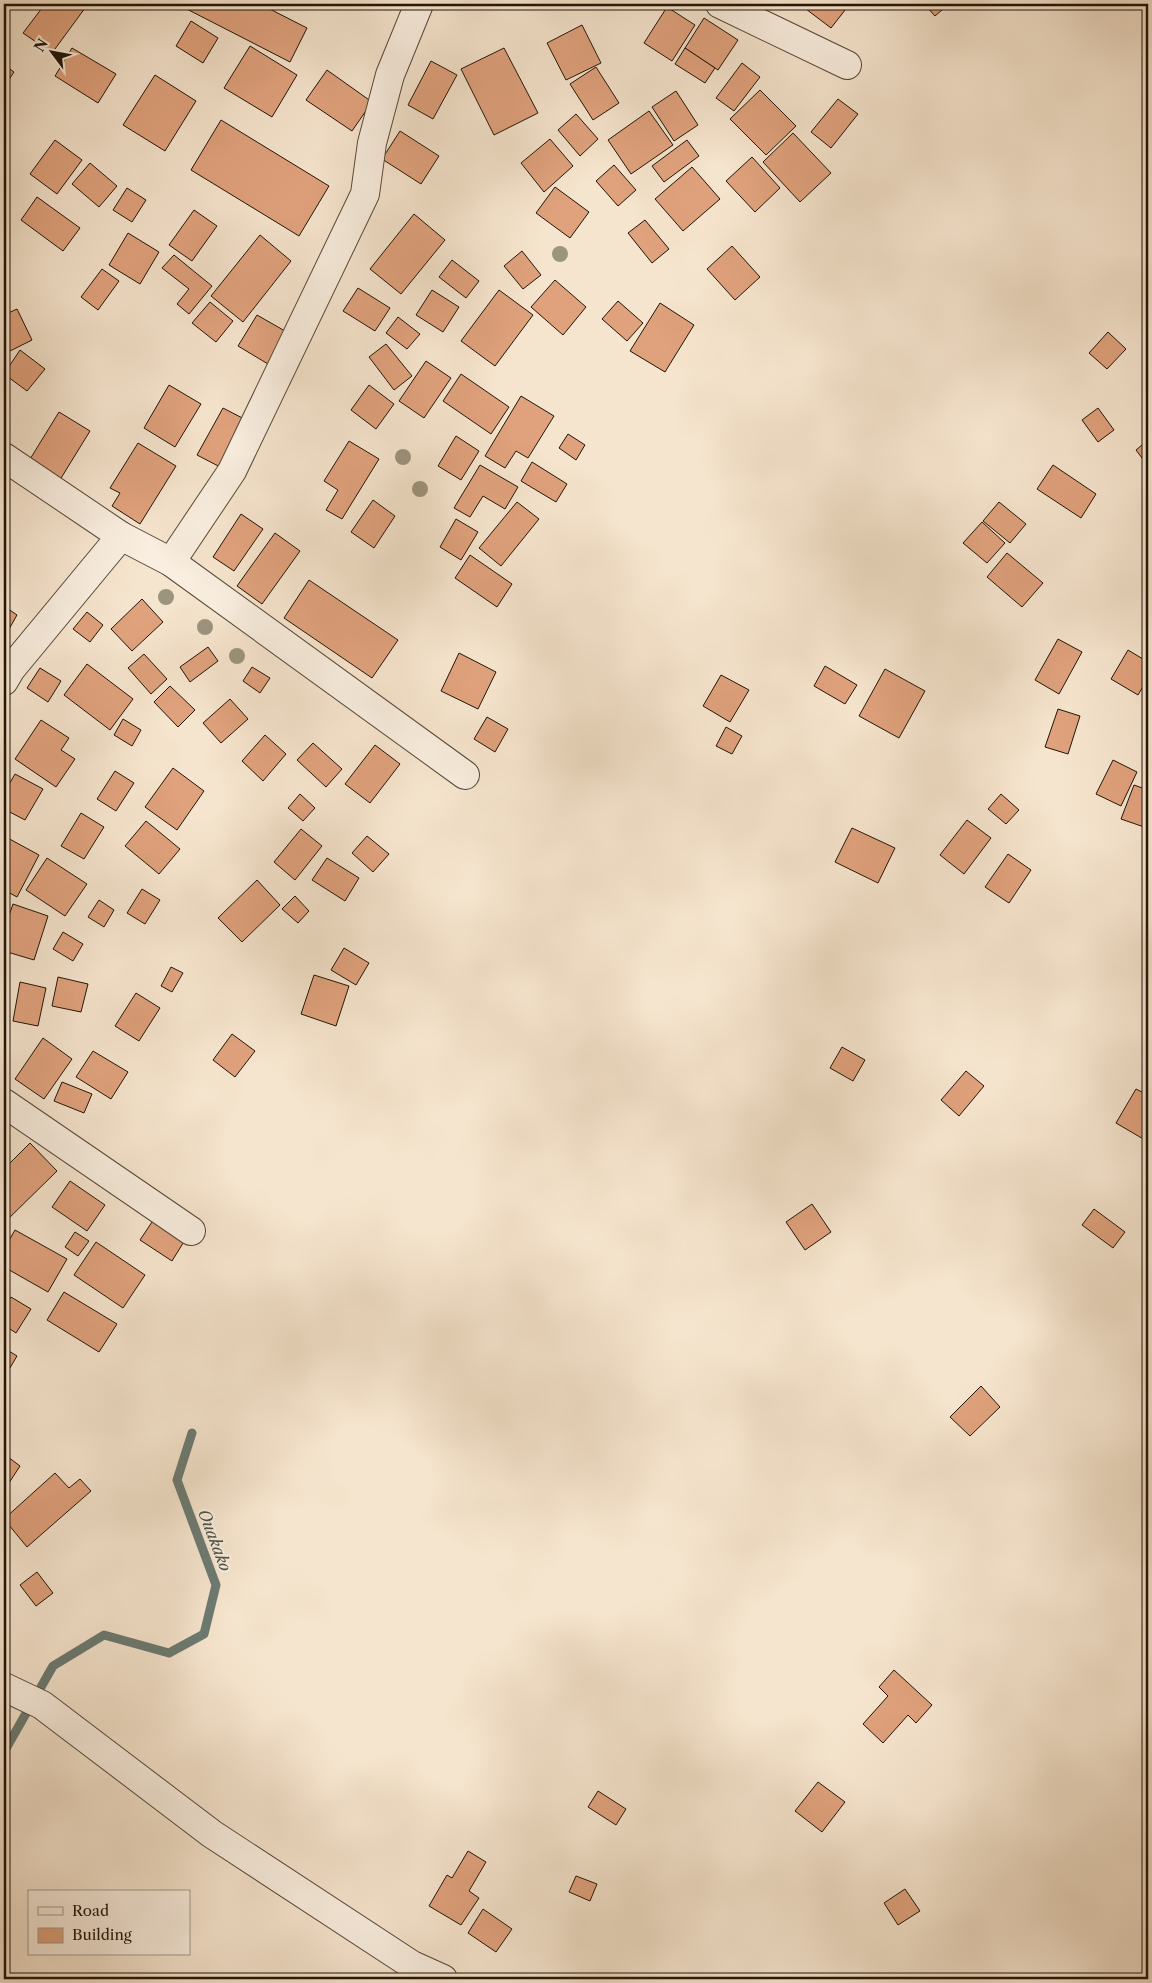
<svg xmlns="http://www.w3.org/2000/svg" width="1152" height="1983" viewBox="0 0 1152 1983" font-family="'Libre Caslon Text',serif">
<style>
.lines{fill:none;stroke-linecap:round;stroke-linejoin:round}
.stream{stroke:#6b7b72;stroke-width:9}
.building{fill:#e0a27d;stroke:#211407}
.street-casing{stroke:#564839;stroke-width:30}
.street{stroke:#f9eedf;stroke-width:28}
.tree{fill:#9d947e}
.labels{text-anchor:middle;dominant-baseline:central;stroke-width:4.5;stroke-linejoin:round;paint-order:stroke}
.water-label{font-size:16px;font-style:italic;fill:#4c5046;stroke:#f9eedf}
</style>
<rect width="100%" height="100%" fill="#f6e5ce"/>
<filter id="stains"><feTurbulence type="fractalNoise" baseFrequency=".004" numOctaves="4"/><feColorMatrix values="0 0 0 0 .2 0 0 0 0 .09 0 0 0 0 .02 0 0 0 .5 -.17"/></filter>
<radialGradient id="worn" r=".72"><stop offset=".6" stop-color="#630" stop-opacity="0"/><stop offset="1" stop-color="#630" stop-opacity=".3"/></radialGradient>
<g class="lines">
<polyline class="stream" points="4,1752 53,1666 104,1635 169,1653 204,1634 216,1585 177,1480 192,1433"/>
</g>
<g class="building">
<polygon points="4,4 13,4 5,19 4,18"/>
<polygon points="45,4 88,4 52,53 23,33"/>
<polygon points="177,4 260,4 307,28 290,62"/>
<polygon points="803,4 847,4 849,5 831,28 802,6"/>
<polygon points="924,4 949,4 935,16"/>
<polygon points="667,7 695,25 672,61 644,43"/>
<polygon points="704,18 738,40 718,70 685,48"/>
<polygon points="191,21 218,38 203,63 176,46"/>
<polygon points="582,25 601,63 566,80 547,43"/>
<polygon points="250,46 297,75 272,117 224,88"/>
<polygon points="72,48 116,74 98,103 55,76"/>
<polygon points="504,48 538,113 494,135 461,69"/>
<polygon points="685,48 715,68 705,83 675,64"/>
<polygon points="431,61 457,75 433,119 408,105"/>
<polygon points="742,63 760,77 734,111 716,98"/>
<polygon points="4,65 14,72 4,87"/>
<polygon points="596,67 619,103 593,120 570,84"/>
<polygon points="327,70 372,102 352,131 306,100"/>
<polygon points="155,75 196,101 165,151 123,125"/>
<polygon points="760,90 796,126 766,155 730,119"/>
<polygon points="676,91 698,125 674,141 652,107"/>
<polygon points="838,99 858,114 831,148 811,132"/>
<polygon points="649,111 673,145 631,174 608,140"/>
<polygon points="576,114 598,139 580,156 558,130"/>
<polygon points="221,120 329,186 299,236 191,170"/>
<polygon points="400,131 439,156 421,184 382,159"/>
<polygon points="793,133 831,173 800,202 763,162"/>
<polygon points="550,139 573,166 544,192 521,163"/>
<polygon points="55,140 82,160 57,194 30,174"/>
<polygon points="687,140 699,156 664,182 652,166"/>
<polygon points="752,157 780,188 755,212 726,181"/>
<polygon points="90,163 117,186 99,207 72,184"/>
<polygon points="614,165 636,190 618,206 596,181"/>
<polygon points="692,167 720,199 683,231 655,199"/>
<polygon points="555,187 589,212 570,238 536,213"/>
<polygon points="127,188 146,200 132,222 113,210"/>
<polygon points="37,197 80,228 63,251 21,220"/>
<polygon points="194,210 217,226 192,261 169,245"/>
<polygon points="414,214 445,240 401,294 370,269"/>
<polygon points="645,220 669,249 652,263 628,233"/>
<polygon points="128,233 159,252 140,284 109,265"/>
<polygon points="260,235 291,261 243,322 211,296"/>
<polygon points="732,246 760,277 735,300 707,269"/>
<polygon points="522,251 541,275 523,289 504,266"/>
<polygon points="174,255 212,286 189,314 177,304 189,289 162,268"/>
<polygon points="452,260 479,281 466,298 439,277"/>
<polygon points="102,269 119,281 98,310 81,297"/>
<polygon points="555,280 586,307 563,335 531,307"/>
<polygon points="358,288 390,308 375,331 343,311"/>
<polygon points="432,290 459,307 443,332 416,315"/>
<polygon points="499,290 533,315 495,366 461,341"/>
<polygon points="618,301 643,323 627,341 602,319"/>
<polygon points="210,302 233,321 216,342 192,323"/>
<polygon points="660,303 694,325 665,372 630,351"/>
<polygon points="17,309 32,340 4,354 4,315"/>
<polygon points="257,315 292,335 273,367 238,346"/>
<polygon points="398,317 420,334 407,349 386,333"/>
<polygon points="1108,332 1126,349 1107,369 1089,353"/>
<polygon points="386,344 412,376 394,390 369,357"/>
<polygon points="20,350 45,369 27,391 4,374"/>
<polygon points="426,361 451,378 424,418 399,401"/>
<polygon points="461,374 509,407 491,434 443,401"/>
<polygon points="169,385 201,404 175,447 144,428"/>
<polygon points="369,385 394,404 376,429 351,410"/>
<polygon points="521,396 554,416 528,458 516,451 505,468 485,456"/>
<polygon points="223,408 250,422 224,469 197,455"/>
<polygon points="1098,408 1114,430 1098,442 1082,420"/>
<polygon points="59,412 90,431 58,483 27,464"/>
<polygon points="568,434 585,445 576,460 559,448"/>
<polygon points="456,436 479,451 461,480 438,466"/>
<polygon points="1148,440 1148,466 1136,450"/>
<polygon points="349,441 379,459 342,519 326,510 338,490 324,481"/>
<polygon points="138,443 176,466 140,524 112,506 120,493 110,488"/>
<polygon points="532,462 567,484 556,502 521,481"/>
<polygon points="480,465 518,487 505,509 483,496 470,517 454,508"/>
<polygon points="1053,465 1096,494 1081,518 1037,489"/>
<polygon points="373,500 395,516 374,548 351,532"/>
<polygon points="517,502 539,519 501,566 479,548"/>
<polygon points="999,502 1026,524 1010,543 983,521"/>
<polygon points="241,514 263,529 234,571 213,557"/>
<polygon points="456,519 478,532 461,560 440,547"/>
<polygon points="982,522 1005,543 987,563 963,543"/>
<polygon points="275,533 300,551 262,604 237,586"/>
<polygon points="1007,553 1043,583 1022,607 987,577"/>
<polygon points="470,555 512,584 497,607 455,578"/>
<polygon points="309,580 398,640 372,678 284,618"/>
<polygon points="142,599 163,622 132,651 111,629"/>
<polygon points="4,606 17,615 4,638"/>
<polygon points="87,612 103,625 90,642 73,629"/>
<polygon points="1058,639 1082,652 1059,694 1035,680"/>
<polygon points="208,647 218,661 190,682 180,667"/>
<polygon points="1128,650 1148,662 1148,678 1138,695 1111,679"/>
<polygon points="459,653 496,672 478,709 441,691"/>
<polygon points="144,654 167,679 151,694 128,668"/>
<polygon points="87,664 133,699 110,730 64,695"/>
<polygon points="825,666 857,685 845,704 814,686"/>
<polygon points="252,667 270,678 260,693 243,681"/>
<polygon points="40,668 61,681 48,702 27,688"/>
<polygon points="885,669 925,691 899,738 859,716"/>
<polygon points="721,675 749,690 730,722 703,706"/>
<polygon points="170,686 195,710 178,727 154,702"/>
<polygon points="230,699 248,719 221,743 203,723"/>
<polygon points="1058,709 1080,716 1068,754 1045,747"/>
<polygon points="487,717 508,729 495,752 474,739"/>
<polygon points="123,719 141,730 132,746 114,735"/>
<polygon points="41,720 69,738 61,750 75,759 56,787 15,759"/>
<polygon points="726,727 742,736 732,754 716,746"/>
<polygon points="265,735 286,754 263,781 242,761"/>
<polygon points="313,743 342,769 326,787 297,760"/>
<polygon points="375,745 400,764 370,803 345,784"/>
<polygon points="1113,760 1137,772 1121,806 1096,794"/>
<polygon points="173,768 204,791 177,830 145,807"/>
<polygon points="115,771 134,783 116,811 97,799"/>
<polygon points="15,774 43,789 25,820 4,809 4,793"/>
<polygon points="1134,785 1148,790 1147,828 1121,819"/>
<polygon points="300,794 315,808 303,821 288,808"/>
<polygon points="1001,794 1019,810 1006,824 988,809"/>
<polygon points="81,813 104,827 84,859 61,846"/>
<polygon points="967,820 991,838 964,874 940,855"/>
<polygon points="146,821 180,849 159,874 125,846"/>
<polygon points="852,828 895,848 878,883 835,862"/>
<polygon points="301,829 322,846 295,880 274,862"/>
<polygon points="4,836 39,855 17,897 4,890"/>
<polygon points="367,836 389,854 373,872 352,853"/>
<polygon points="1008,854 1031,870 1009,903 985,887"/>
<polygon points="47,858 87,884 65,916 26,890"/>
<polygon points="327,858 359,878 345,901 312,880"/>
<polygon points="257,880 280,905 242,942 218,918"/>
<polygon points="142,889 160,900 145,924 127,913"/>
<polygon points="295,896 309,911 298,923 282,909"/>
<polygon points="99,900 114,910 104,927 88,917"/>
<polygon points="13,904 48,916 34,960 4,951 4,930"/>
<polygon points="63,932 83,944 73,961 53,949"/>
<polygon points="344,948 369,963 356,985 331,970"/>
<polygon points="171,967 183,973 172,992 161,986"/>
<polygon points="314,975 349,986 336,1026 301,1014"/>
<polygon points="58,977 88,984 81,1012 52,1006"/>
<polygon points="20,982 46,988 38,1026 13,1021"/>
<polygon points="136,993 160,1008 139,1041 115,1026"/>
<polygon points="232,1034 255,1051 235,1077 213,1060"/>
<polygon points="43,1038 72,1059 44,1099 15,1079"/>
<polygon points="842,1047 865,1060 853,1081 830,1068"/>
<polygon points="93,1051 128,1072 111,1099 76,1077"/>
<polygon points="966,1071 984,1086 959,1116 941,1100"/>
<polygon points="62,1082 92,1094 84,1113 54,1101"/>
<polygon points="1136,1089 1148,1095 1148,1133 1145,1140 1116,1123"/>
<polygon points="30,1143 57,1171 4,1223 4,1169"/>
<polygon points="70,1181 105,1205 87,1231 52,1207"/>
<polygon points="812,1204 831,1232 805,1250 786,1222"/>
<polygon points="1094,1209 1125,1232 1113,1248 1082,1225"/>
<polygon points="154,1219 185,1240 172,1261 140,1240"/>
<polygon points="15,1230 67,1259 48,1292 4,1267 4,1249"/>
<polygon points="75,1232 89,1241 78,1256 65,1247"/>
<polygon points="96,1242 145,1275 123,1308 74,1275"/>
<polygon points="64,1292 117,1324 99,1352 47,1320"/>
<polygon points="11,1297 31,1309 16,1333 4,1325 4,1308"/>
<polygon points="4,1348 17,1356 4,1378"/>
<polygon points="981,1386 1000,1407 970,1436 950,1417"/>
<polygon points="4,1454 20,1466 5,1489 4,1488"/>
<polygon points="55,1473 69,1488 80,1479 91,1491 27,1547 4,1519"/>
<polygon points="37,1572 53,1593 36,1606 20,1585"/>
<polygon points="894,1670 932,1705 916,1723 908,1715 883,1743 863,1724 888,1696 879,1687"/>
<polygon points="818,1782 845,1802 822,1832 795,1811"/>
<polygon points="598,1791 626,1809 616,1825 588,1807"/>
<polygon points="468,1851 486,1862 469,1891 479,1898 461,1925 429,1906 447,1875 452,1878"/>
<polygon points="576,1876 597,1884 590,1901 569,1892"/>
<polygon points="905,1889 920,1911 898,1925 884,1903"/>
<polygon points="483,1909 512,1929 496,1952 468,1933"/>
</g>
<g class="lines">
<g class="street-casing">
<g id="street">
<polyline points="720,4 847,65"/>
<polyline points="4,457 121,536"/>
<polyline points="171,562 465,775"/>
<polyline points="4,681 11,669 121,536 171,562 232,471 365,194 372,143 390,75 419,4"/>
<polyline points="4,1103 191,1231"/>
<polyline points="4,1687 42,1705 212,1834 412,1965 443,1979"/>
</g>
</g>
<use href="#street" class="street"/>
</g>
<g class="tree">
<circle cx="560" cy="254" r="8"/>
<circle cx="403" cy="457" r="8"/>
<circle cx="420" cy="489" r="8"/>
<circle cx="166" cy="597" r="8"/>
<circle cx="205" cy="627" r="8"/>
<circle cx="237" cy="656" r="8"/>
</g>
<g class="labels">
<g class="water-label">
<text transform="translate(215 1540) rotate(69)">Ouakako</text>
</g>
</g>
<rect width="1152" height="1983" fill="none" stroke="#f6e5ce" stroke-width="20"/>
<rect x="5" y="5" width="1142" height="1973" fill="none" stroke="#211407" stroke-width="2.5"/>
<rect x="10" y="10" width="1132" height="1963" fill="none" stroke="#211407"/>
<rect x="28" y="1890" width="162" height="65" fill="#f9eedf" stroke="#a39789"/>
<rect x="38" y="1907" width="25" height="8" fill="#f9eedf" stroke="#a39789"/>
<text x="72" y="1916" font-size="15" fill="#211407">Road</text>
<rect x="38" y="1928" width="25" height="15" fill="#e0a27d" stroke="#a39789"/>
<text x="72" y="1940" font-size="15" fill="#211407">Building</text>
<g transform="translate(52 52) rotate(302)" stroke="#f9eedf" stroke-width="4" paint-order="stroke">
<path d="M0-4L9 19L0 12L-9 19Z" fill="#211407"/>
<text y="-8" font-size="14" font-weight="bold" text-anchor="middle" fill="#211407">N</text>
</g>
<rect width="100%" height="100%" filter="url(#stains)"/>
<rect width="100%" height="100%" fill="url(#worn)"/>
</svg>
